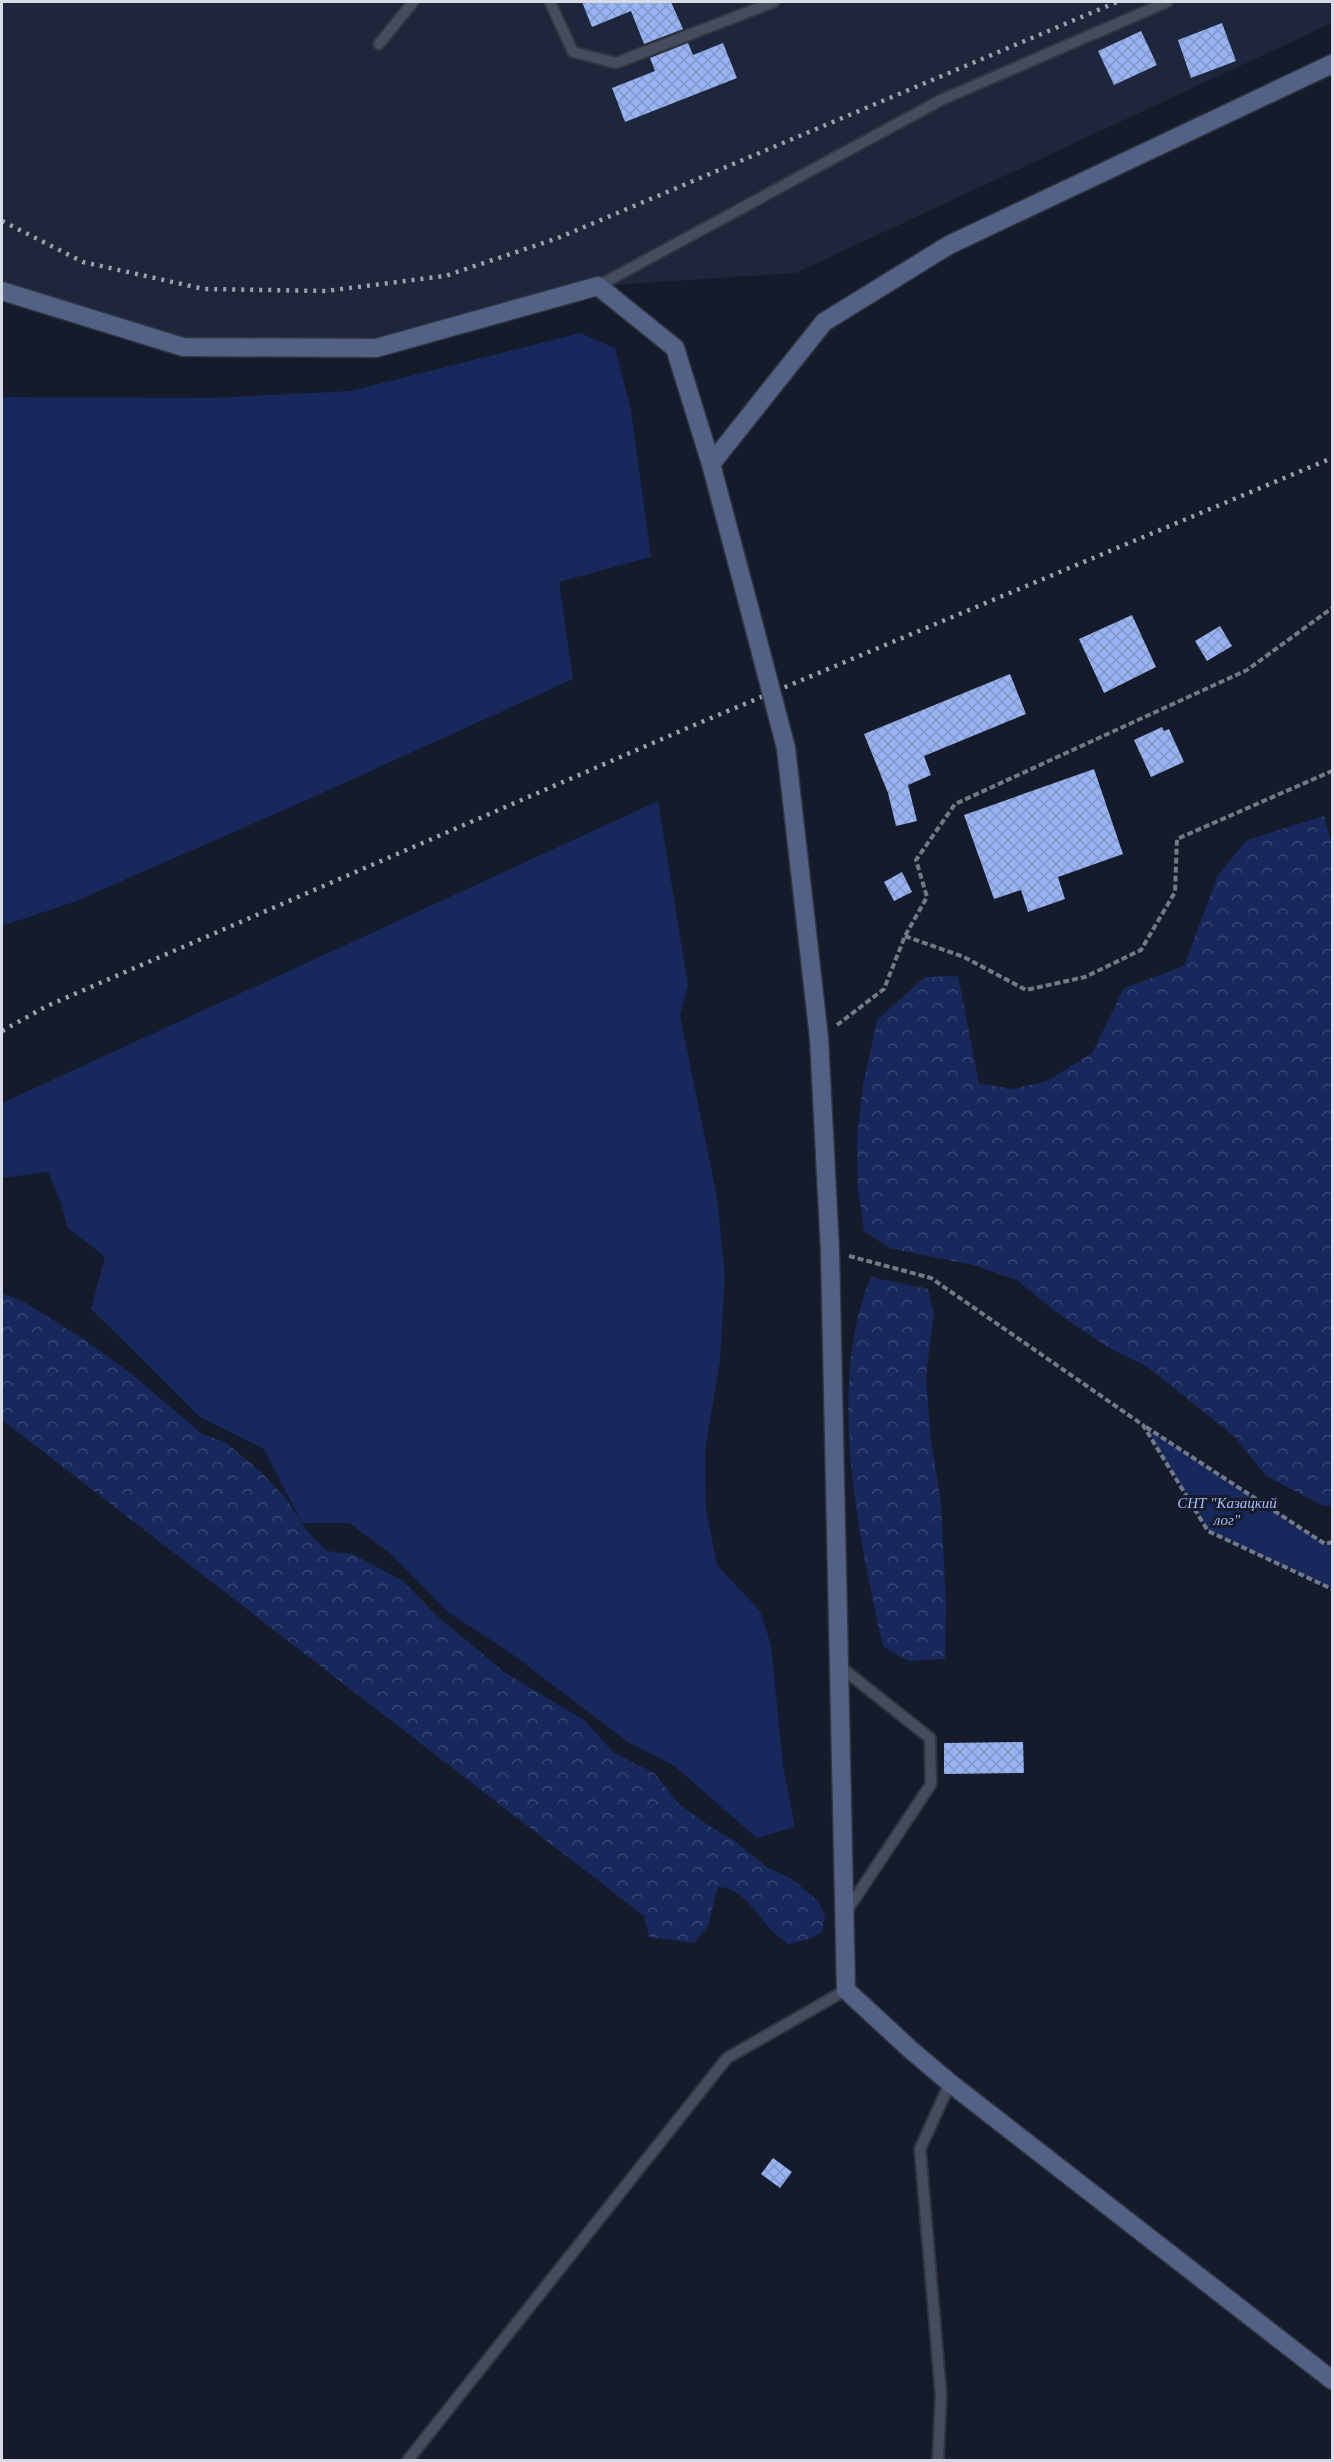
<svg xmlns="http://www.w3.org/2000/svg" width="1334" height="2462" viewBox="0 0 1334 2462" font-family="'Times New Roman',serif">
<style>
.built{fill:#1d263a}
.forest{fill:url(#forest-crowns)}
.garden{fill:#16285c}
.building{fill:url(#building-cross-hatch)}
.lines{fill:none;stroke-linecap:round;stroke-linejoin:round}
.lane-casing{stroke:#313540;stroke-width:14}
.secondary-casing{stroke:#313540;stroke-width:21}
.path{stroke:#747986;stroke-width:4;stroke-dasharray:6 3;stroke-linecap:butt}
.lane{stroke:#444c5d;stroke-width:10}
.secondary{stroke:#526286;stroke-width:18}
.rail{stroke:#9ca1ad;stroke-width:4.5;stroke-dasharray:3 6;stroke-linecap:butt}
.secondary-bridge-casing{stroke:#313540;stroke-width:21;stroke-linecap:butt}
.secondary-bridge{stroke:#526286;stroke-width:18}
.labels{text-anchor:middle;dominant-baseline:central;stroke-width:6;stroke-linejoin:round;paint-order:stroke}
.park-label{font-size:15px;font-style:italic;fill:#a4befa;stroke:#151b2a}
</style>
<defs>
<pattern id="forest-crowns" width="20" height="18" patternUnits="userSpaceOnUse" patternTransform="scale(1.5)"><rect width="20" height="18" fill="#16285c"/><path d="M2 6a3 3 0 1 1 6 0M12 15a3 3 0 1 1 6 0" fill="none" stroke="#374773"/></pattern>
<pattern id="building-cross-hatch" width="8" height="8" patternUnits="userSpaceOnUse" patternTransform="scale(1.5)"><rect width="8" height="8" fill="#97b3f2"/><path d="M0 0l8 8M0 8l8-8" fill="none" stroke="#8197c7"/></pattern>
</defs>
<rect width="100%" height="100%" fill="#151b2a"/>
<polygon class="built" points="2,2 1332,2 1332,23 796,273 598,286 376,348 183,347 2,291"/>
<g class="forest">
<polygon points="1324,816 1332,846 1332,1505 1324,1506 1266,1476 1235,1437 1146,1366 1109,1348 1053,1310 1017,1280 973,1265 889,1248 864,1231 858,1189 857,1137 863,1085 877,1020 925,977 958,976 979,1083 1013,1089 1047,1081 1092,1053 1124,988 1184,966 1218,875 1247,840"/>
<path d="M871 1277 928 1289 934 1313 926 1376 931 1441 941 1503 946 1604 945 1659 908 1661 883 1646C858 1536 826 1384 871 1277Z"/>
<path d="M2 1293 26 1303 85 1340 134 1376 202 1434 225 1442 261 1472 285 1497 308 1532 327 1551 353 1554 403 1581 436 1615 504 1672 584 1720 613 1752 655 1774 680 1805 711 1827 736 1842 767 1867 792 1879 818 1901 825 1915 822 1932 809 1939 788 1944C782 1939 775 1934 769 1928 755 1912 742 1887 718 1887L708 1926 694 1943 649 1937 644 1916 2 1420Z"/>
</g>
<g class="garden">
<polygon points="580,333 615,348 631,410 651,557 559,582 573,679 309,799 74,902 2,926 2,397 212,398 350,391"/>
<polygon points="658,801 688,985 680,1015 717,1197 725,1274 720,1361 705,1450 706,1509 717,1565 760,1611 771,1645 783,1765 795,1827 757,1838 673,1765 628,1742 508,1651 449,1613 390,1553 349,1523 302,1523 264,1449 200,1417 91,1309 105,1257 68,1228 61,1203 48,1172 2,1178 2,1103"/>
<polygon points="1143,1425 1325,1544 1332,1542 1332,1589 1208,1531"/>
</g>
<g class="building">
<polygon points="582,2 671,2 683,29 644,44 631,11 592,27"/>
<polygon points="1222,23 1236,61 1191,78 1178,40"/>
<polygon points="1141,31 1157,65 1114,85 1098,51"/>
<polygon points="688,43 693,55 723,43 737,78 625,122 612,88 655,71 650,58"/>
<polygon points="1132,615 1156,667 1104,693 1079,639"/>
<polygon points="1220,626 1232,646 1207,661 1195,641"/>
<polygon points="1010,674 1026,714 924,756 931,775 908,785 917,821 896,826 888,793 864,734"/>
<polygon points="1162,727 1164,731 1169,729 1184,762 1151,777 1134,740"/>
<polygon points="1094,769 1123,854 1058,877 1065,899 1028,912 1021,890 994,899 964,815"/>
<polygon points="902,872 912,892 894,901 884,882"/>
<polygon points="1023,1742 1024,1773 944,1774 944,1743"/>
<polygon points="773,2158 792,2172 780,2188 761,2174"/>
</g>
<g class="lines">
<g class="lane-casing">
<g id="lane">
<polyline points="550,2 573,52 616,63 774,2"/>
<polyline points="379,44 413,2"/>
<polyline points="598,286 941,100 1167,2"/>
<polyline points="838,1665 930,1738 931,1784 846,1912"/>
<polyline points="408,2460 727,2058 846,1990"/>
<polyline points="938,2460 941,2395 920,2149 950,2083"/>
</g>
</g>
<g class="secondary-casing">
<g id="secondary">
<polyline points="2,291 183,347 376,348 598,286 675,348 711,464 749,607"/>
<polyline points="711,464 824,322 949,245 1332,64"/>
<polyline points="786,748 819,1038 830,1251 846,1990 911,2050 950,2083 1332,2380"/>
</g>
</g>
<g class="path">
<polyline points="905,936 964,957 1026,990 1085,977 1141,950 1175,892 1177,839 1332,771"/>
<polyline points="837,1025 884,989 905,936 927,897 916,860 955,804 1247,670 1332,608"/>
<polyline points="849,1256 931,1278 1143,1425 1208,1531 1332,1589"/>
<polyline points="1146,1427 1325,1544 1332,1542"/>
</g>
<use href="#lane" class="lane"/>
<use href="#secondary" class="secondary"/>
<g class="rail">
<polyline points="2,221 83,262 204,289 326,291 445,276 558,238 1117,2"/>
<polyline points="2,1031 47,1006 692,726 1332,458"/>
</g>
<g class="secondary-bridge-casing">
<polyline id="secondary-bridge" points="749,607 786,748"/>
</g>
<use href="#secondary-bridge" class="secondary-bridge"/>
</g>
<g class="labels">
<g class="park-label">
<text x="1227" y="1503">СНТ "Казацкий<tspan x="1227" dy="17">лог"</tspan></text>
</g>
</g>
<rect width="1334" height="2462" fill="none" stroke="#d6dbe5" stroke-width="6"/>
</svg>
